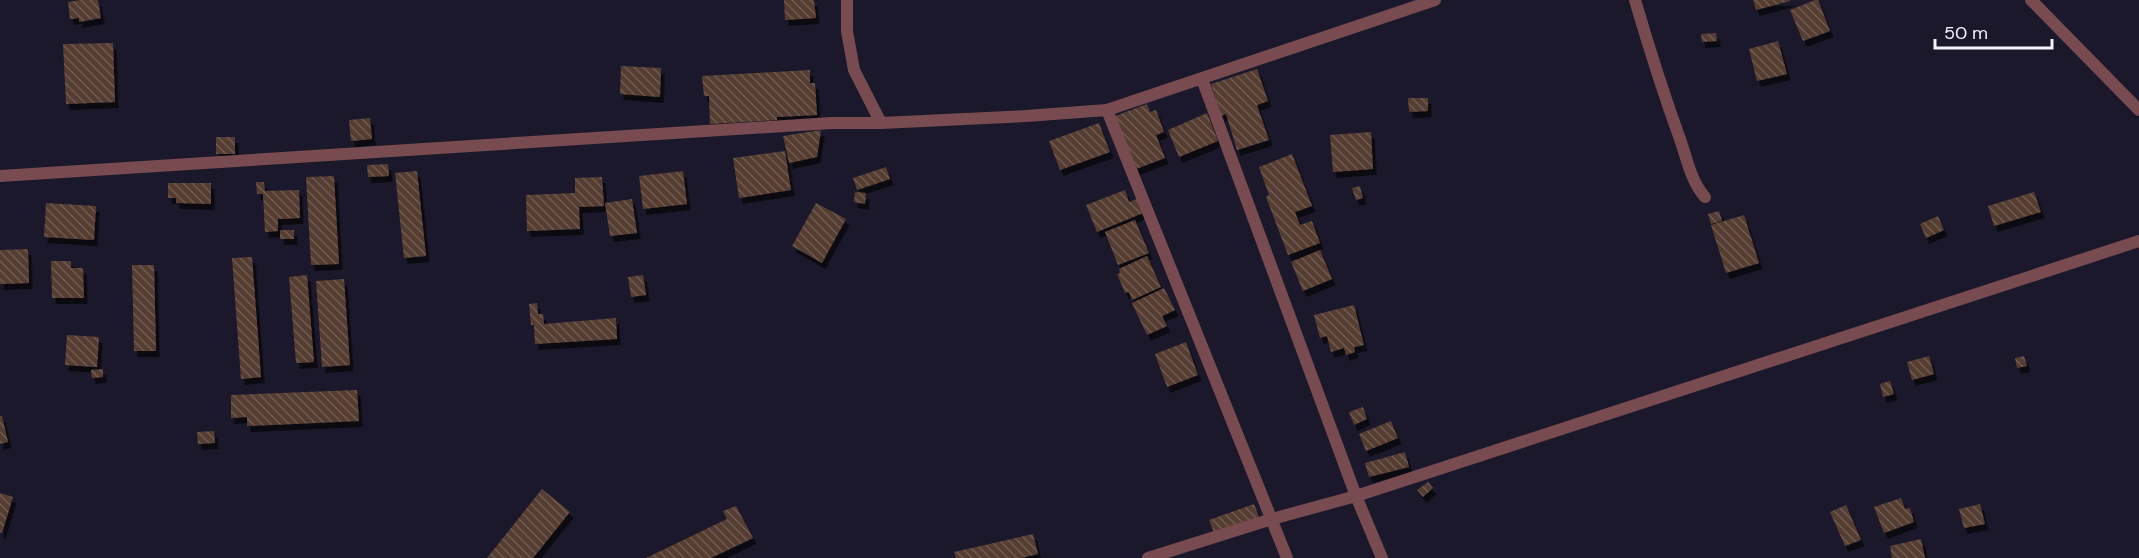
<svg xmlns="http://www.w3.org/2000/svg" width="2139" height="558" viewBox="0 0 2139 558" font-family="'DM Sans',sans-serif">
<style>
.building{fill:url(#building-back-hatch);filter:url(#shadow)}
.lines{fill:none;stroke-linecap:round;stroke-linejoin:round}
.street{stroke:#784b51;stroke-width:12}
</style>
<defs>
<pattern id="building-back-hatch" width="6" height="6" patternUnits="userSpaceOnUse" patternTransform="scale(1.5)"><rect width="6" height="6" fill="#563d33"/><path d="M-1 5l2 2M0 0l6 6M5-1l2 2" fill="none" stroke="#6f5a51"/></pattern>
<filter id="shadow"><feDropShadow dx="3.5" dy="6" stdDeviation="0" flood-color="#0009"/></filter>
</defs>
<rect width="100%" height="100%" fill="#1b182b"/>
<g class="building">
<polygon points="80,0 98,0 101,18 79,22 79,18 70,19 68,2"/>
<polygon points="784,0 814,0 816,18 785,20"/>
<polygon points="1753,0 1790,0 1790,1 1756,10"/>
<polygon points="1815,0 1818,0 1830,31 1803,41 1790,10"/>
<polygon points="1716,33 1717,41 1702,42 1701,34"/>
<polygon points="1778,41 1787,74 1757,81 1749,49"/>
<polygon points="113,43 115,102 66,104 63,44"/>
<polygon points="621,66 661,68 660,97 620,94"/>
<polygon points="1257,69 1268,101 1257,105 1269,140 1237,150 1226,114 1221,116 1211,84"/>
<polygon points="810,70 810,83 815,83 817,115 777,117 777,120 710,124 709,96 704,96 702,76"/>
<polygon points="1408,98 1428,98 1428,111 1409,112"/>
<polygon points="1147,104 1150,112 1156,110 1164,132 1156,135 1165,158 1136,169 1115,116"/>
<polygon points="1207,113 1218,141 1179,157 1168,130"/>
<polygon points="370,118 372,139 351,141 349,120"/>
<polygon points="1099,123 1110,152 1060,170 1049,141"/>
<polygon points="821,130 817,157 789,163 783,136"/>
<polygon points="1371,132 1373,169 1333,172 1330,135"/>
<rect x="216" y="137" width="19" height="17"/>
<polygon points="785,151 791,190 739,198 733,158"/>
<polygon points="1292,154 1312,206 1295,212 1300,225 1312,221 1320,243 1288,255 1266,197 1269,195 1259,167"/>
<polygon points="388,164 389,176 368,177 367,165"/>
<polygon points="886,167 890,179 857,190 853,178"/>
<polygon points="417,171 426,256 404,258 395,173"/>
<polygon points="683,171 687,204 643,209 639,176"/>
<polygon points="334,176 339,264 311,265 306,177"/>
<polygon points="602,177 604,206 579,207 580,229 527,231 526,195 575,193 575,178"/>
<polygon points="256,182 264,182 265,191 299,190 300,218 278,219 278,231 265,232 263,194 257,194"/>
<polygon points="168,183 211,183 211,204 176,203 176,198 168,198"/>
<polygon points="1360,186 1363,198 1356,200 1352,188"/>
<polygon points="1125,190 1129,202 1137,199 1143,213 1097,232 1086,205"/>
<polygon points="855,192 866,193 865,204 854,202"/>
<polygon points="2034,192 2041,212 1994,226 1988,206"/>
<polygon points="632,199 637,233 610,236 605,203"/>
<polygon points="46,203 96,206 94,240 44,237"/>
<polygon points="816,203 846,219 822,263 792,246"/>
<polygon points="1719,211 1722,221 1711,224 1708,214"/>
<polygon points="1744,215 1759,263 1726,273 1711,225"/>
<polygon points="1938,216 1944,230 1926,238 1920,224"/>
<polygon points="1135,220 1149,253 1118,265 1105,232"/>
<rect x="280" y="230" width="14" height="9"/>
<polygon points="28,249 29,283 0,284 0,250"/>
<polygon points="1320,250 1332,279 1303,291 1291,262"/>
<polygon points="1147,256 1161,287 1132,300 1129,292 1125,293 1117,274 1120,273 1119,269"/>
<polygon points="252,257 261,377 241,379 232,258"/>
<polygon points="51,261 71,261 71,268 83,268 84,298 52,298"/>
<polygon points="132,265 154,265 156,351 134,351"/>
<polygon points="307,275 314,362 296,363 289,277"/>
<polygon points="643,275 646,295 631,297 628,277"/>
<polygon points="344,279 350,365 322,367 316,281"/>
<polygon points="1164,288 1175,310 1162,316 1167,326 1147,335 1132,303"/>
<polygon points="537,303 538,314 543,314 544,324 616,318 617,339 535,344 534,325 531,325 529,304"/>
<polygon points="1354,305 1364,345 1354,347 1355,352 1346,355 1344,348 1331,352 1327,336 1320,338 1314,315"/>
<polygon points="67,335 99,337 97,367 65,365"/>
<polygon points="1186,342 1198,375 1167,387 1155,354"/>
<polygon points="1929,356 1934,374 1912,380 1907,362"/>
<polygon points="2024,356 2027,366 2017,368 2015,358"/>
<polygon points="103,369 103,377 92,378 91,370"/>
<polygon points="1890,381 1894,394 1883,397 1880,384"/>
<polygon points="357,390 359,421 247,426 247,417 231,418 231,395"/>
<polygon points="1363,407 1367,419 1354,425 1349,412"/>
<polygon points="0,416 2,416 8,442 0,444"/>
<polygon points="1391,421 1398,438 1366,451 1359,434"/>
<polygon points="214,431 215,443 198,444 197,432"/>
<polygon points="1405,452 1409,467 1369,477 1365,463"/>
<polygon points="1428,482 1433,488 1423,497 1417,490"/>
<polygon points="542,489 570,512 533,558 487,558"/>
<polygon points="0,493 13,497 2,533 0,532"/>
<polygon points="1901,498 1905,509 1910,508 1914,522 1884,533 1874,507"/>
<polygon points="1254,504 1259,517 1214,533 1209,520"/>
<polygon points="1980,504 1985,524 1964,528 1959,509"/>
<polygon points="1846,505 1861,540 1845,546 1830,512"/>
<polygon points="736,506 753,538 711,558 646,558 727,519 723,511"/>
<polygon points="1033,534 1038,554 1021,558 956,558 954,552"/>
<polygon points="1921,539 1925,558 1892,558 1890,546"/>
</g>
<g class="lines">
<g class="street">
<polyline points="847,0 847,31 854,70 881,123 1026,116 1107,110 1435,0"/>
<path d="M1635 0C1649 48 1664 95 1681 142 1687 160 1692 183 1705 197"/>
<polyline points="2031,0 2139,110"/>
<polyline points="1202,79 1356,496 1382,558"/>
<polyline points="1107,110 1287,558"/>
<polyline points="0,176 831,123 881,123"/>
<polyline points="1148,558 1272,519 1356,496 2139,241"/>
</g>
</g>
<path d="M1935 39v9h117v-9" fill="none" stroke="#f3f2fd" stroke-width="3"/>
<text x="1944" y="39" font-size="18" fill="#f3f2fd" stroke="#1b182b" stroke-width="4.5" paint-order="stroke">50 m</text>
</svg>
